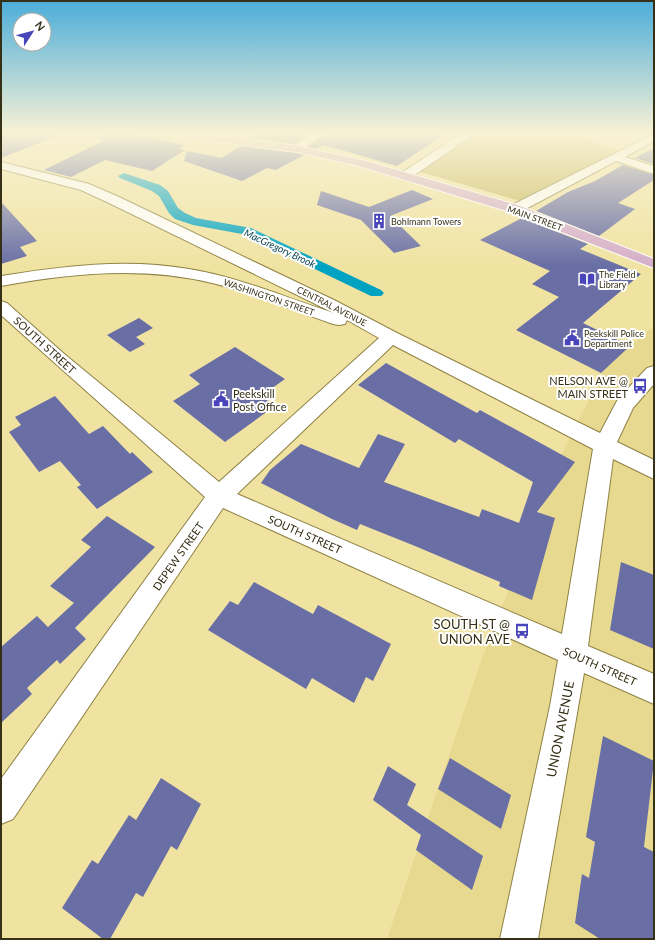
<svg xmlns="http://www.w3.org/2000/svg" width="655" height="940" viewBox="0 0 655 940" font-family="Lato,sans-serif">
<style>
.built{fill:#e8d990}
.green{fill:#c8b75b}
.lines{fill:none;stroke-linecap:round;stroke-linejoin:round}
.canal{fill:#00a2c2;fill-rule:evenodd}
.building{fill:#696ea5}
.minor-casing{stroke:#8e8244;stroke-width:2}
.major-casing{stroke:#fff;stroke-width:2}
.minor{fill:#fff;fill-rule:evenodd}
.major{fill:#d5afca;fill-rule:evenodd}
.labels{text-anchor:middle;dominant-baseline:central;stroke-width:4;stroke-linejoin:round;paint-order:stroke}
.far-street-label{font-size:9px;fill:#353016;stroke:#fff}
.far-poi-label{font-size:9px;fill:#353016;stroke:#fff;text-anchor:start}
.far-water-label{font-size:10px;font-style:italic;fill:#033e4c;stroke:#fff}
.street-label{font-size:11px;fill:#353016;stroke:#fff}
.poi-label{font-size:11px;fill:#353016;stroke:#fff;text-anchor:end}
.near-poi-label{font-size:13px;fill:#353016;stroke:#fff;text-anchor:end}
.near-street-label{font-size:13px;fill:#353016;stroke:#fff}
</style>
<rect width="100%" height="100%" fill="#f0e3a2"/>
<g class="built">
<polygon points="568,134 619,134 623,136 603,146"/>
<polygon points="654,326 654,939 387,939 482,658 565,447 606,366"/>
</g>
<polygon class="green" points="469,134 568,134 624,152 527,203 414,170"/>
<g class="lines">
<polygon class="canal" points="124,173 160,185 168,191 178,208 185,213 196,218 251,228 381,290 384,293 381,296 371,296 242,234 193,225 175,219 169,213 159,196 152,191 120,178 118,176"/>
</g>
<g class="building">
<polygon points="1,134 58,134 59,135 1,158"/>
<polygon points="100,134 135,134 185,145 178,149 185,150 152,171 105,160 71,177 44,170 103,141"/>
<polygon points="255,134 308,134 294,144 250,138"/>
<polygon points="325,134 445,134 397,166 324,145 316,149 309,147"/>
<polygon points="240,146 297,153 304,155 276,170 267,168 242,181 184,161 187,151 222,158"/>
<polygon points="654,148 654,164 635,158"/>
<polygon points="623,165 654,175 654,180 618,203 635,209 599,236 536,211 568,192 595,181"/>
<polygon points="412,190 433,199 390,216 421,246 394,253 361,220 317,205 321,191 369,207"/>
<polygon points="1,202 37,241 20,247 27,256 1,264"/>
<polygon points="522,218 588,244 580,249 641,274 583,323 630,346 601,373 516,330 559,297 532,284 550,271 480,240"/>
<polygon points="139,318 153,328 136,337 145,344 130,352 107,335"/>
<polygon points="235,347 285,379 261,396 275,406 225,442 173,401 200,384 189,375"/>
<polygon points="386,363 477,413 480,410 575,462 537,512 555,518 532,600 499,586 500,582 415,546 360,524 357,530 332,519 261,483 270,470 301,444 359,468 378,434 405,444 384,482 479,517 482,509 519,523 533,482 459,439 455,443 358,385"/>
<polygon points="55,396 89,434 103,426 130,454 132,452 153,472 97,509 77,487 81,485 60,461 39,472 9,432 21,425 15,417"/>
<polygon points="107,516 155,547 75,628 86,639 60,664 57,660 27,688 32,694 1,723 1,647 37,616 48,627 74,603 50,586 91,547 81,540"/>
<polygon points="621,562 654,575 654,649 610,630"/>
<polygon points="254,582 313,614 318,605 391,644 373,681 366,677 354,703 312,678 306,689 208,630 230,601 238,605"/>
<polygon points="603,736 654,761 644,847 654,852 654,939 600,939 575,923 582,874 589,878 595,842 586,837"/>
<polygon points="450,758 511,795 501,829 438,789"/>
<polygon points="388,766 416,784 407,805 483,856 472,890 416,850 421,835 373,800"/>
<polygon points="161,778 201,804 177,850 171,846 143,897 136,893 110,939 103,939 62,908 92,860 98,864 129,815 136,820"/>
</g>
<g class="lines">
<g class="minor-casing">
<g id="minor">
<polygon points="311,134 324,134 301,151 293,151 291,149 293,147"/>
<polygon points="461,134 474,134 409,179 401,179 399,176 401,173"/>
<polygon points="654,134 654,141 625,157 654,166 654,174 616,161 520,212 515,213 508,209 510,206"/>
<path d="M1 162 89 184 119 197 336 301 397 333 600 433 618 399 647 368 654 366V384L633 408 617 442 654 460V479L613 459 588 646 654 674V704L584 673 538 939H500L550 706 558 660 223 508 13 819 1 824V779L205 497 1 315V301L7 303 62 352 219 482 379 338 347 320 345 324 339 325 333 324C293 310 253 293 212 283 143 266 71 273 1 286V276C63 266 126 258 189 269 239 277 286 298 334 313L109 203 81 190 1 169ZM393 345 593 449 562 634 237 494Z"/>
</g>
</g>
<g class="major-casing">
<polygon id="major" points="174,134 208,134 297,146 366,161 520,206 654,259 654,268 510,212 359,166 297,152 179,137"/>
</g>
<use href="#minor" class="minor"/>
<use href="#major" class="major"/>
</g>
<linearGradient id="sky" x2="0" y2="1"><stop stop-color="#4badd9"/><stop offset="0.5" stop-color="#f8f2d5"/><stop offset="1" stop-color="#f8f2d5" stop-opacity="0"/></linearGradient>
<rect width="655" height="266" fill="url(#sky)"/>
<defs>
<g id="building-bare" transform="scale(1.2)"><path d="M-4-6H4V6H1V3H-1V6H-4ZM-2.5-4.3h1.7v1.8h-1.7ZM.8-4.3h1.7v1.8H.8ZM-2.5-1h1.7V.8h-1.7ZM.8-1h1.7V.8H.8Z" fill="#4844ba" stroke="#fff" stroke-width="2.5" paint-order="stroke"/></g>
<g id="library-bare" transform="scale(1.2)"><path d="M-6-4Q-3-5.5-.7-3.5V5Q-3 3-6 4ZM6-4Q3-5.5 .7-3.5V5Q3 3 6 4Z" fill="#4844ba" stroke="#fff" stroke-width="2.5" paint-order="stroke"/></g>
<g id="civic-bare" transform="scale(1.2)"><path d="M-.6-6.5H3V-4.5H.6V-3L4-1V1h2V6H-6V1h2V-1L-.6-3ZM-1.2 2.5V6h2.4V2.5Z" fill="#4844ba" stroke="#fff" stroke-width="2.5" paint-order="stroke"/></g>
<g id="bus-bare" transform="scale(1.2)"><path d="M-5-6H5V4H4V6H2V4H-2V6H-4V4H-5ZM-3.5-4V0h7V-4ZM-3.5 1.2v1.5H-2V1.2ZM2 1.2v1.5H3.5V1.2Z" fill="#4844ba" stroke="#fff" stroke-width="2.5" paint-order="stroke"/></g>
</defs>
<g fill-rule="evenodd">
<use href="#building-bare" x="379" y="221"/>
<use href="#library-bare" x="587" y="279"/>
<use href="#civic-bare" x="572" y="338"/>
<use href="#bus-bare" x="640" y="386"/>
<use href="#civic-bare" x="221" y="399"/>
<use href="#bus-bare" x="522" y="631"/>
</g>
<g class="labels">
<g class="far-street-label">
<text transform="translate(535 218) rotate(20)">MAIN STREET</text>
<text transform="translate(269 297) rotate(19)">WASHINGTON STREET</text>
<text transform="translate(332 306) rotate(27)">CENTRAL AVENUE</text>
</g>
<g class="far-poi-label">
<text x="391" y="221">Bohlmann Towers</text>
<text x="599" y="274">The Field<tspan x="599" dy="10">Library</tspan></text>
<text x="584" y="333">Peekskill Police<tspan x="584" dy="10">Department</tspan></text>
</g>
<g class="far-water-label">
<text transform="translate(280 248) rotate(25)">MacGregory Brook</text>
</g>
<g class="street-label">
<text transform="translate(45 345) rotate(42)">SOUTH STREET</text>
<text transform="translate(305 534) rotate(24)">SOUTH STREET</text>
<text transform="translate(178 556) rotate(-55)">DEPEW STREET</text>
<text transform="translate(600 666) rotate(24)">SOUTH STREET</text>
</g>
<g class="poi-label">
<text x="628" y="380">NELSON AVE @<tspan x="628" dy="13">MAIN STREET</tspan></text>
<text x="233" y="393" text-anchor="start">Peekskill<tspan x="233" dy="13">Post Office</tspan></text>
</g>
<g class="near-poi-label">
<text x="510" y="624">SOUTH ST @<tspan x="510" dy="15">UNION AVE</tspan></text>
</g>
<g class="near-street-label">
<text transform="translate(560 729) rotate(-79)">UNION AVENUE</text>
</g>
</g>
<rect width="655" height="940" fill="none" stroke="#353016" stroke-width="4"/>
<g transform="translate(32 32) rotate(54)"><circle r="19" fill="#ffffff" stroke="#aeaca2"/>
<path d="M0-3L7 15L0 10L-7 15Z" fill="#4844ba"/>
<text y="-6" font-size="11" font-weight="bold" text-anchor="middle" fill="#353016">N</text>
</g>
</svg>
